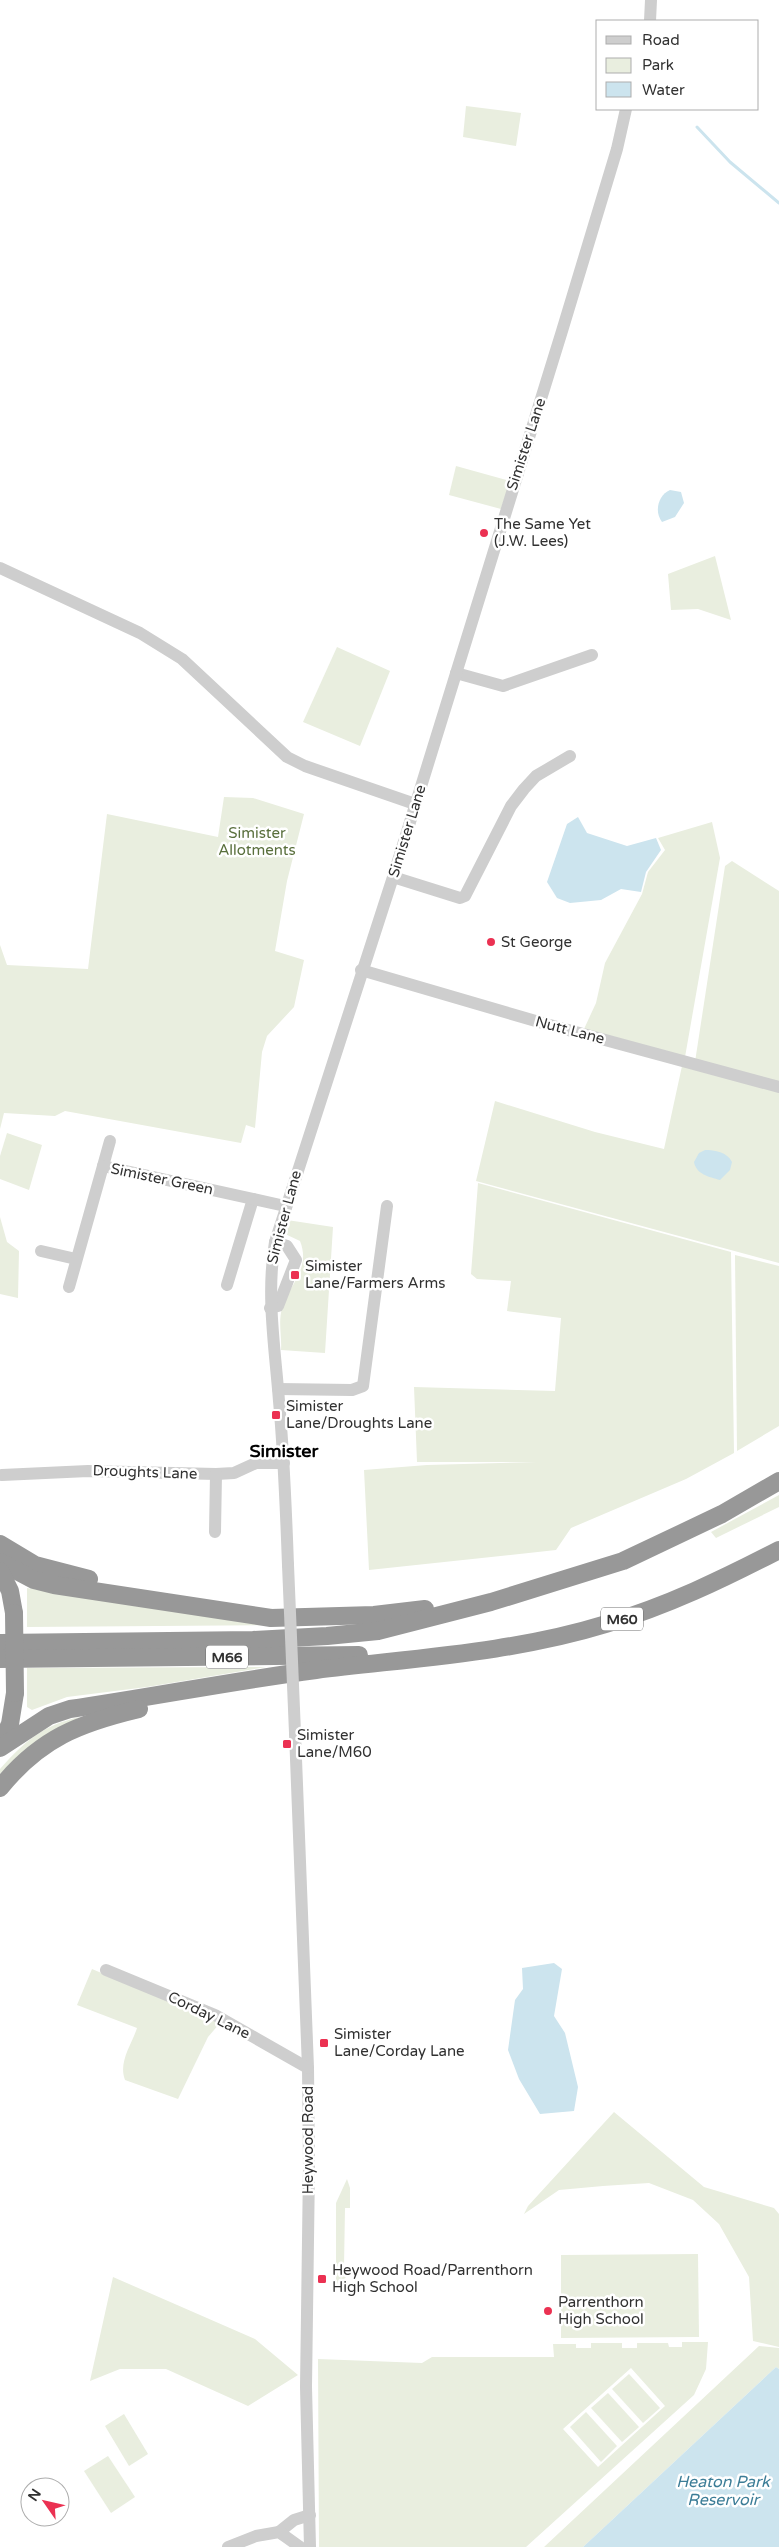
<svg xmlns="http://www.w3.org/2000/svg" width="779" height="2547" viewBox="0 0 779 2547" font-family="'Varela Round',sans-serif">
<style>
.green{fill:#e9eedf;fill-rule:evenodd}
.water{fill:#cce4ee}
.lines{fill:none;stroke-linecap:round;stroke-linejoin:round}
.stream{stroke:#cce4ee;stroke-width:3}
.minor{stroke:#cecece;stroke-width:12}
.highway{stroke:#989898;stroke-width:18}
.minor-bridge{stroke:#cecece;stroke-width:12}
.highway-bridge{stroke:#989898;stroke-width:18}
.poi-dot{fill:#eb3152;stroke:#fff;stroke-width:2}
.labels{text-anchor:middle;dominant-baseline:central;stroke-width:5;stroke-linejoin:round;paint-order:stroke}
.shield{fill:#fff;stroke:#6f6f6f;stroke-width:1}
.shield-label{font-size:14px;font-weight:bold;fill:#313131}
.street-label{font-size:15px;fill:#313131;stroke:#fff}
.poi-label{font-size:15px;fill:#313131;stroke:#fff;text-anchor:start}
.park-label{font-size:15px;fill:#596f3c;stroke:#fff}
.water-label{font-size:16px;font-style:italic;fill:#3c7d97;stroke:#fff}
.quarter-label{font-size:18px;font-weight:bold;fill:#000;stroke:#fff}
</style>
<rect width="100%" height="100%" fill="#fff"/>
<g class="green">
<polygon points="466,106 521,113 516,146 463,137"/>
<polygon points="456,466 510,481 501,509 449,495"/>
<polygon points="715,556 731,620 698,609 671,610 668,574"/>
<polygon points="337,647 390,671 360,746 303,722"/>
<polygon points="224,797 253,798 304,814 287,881 275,951 304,960 294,1007 267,1036 262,1052 255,1128 246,1125 241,1143 65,1111 55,1116 4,1113 0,1129 0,945 7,965 88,969 107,814 218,837"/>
<polygon points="712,822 720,858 685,1057 584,1029 596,1003 605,963 642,894 648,872 665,850 658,838"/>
<polygon points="732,861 779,891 779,1083 695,1062 725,866"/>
<polygon points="682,1066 779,1091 779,1263 476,1181 495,1101 595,1132 664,1149"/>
<polygon points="7,1133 42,1145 29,1190 0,1179 0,1156"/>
<polygon points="478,1183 731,1252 734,1453 686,1479 571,1528 556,1550 369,1570 364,1470 427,1465 537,1462 417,1462 414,1387 555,1391 561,1318 507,1311 511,1281 477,1279 471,1274"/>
<polygon points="0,1217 7,1242 19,1251 18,1298 0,1294"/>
<path d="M287 1220 333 1227 325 1353 281 1350C282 1336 278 1323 282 1308 290 1283 311 1269 300 1241L283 1233Z"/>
<polygon points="735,1255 779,1266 779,1426 737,1451"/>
<polygon points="779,1495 779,1507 716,1538 711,1532"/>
<polygon points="27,1588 205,1616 281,1625 27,1627"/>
<polygon points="266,1667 147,1687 67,1697 32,1710 27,1707 27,1668"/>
<path d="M80 1717 17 1757 0 1774V1769C25 1741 43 1725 80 1717Z"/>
<path d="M92 1969 220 2023 208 2037 178 2099 125 2080C118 2062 132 2044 137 2028L77 2005Z"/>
<polygon points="614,2112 704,2187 774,2208 779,2214 779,2347 753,2341 749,2277 719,2224 693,2200 649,2183 603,2186 559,2190 524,2214 528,2206"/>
<polygon points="347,2179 350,2188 350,2208 345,2208 344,2267 349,2267 343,2285 336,2287 336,2203"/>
<polygon points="698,2254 699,2337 561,2338 561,2255"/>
<polygon points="113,2277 255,2339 298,2375 248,2406 166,2369 120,2369 90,2381"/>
<path d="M682 2342H708L706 2369 694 2395 526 2547H319L318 2359 422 2363 432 2357H554L553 2344H576V2348H591V2343H622V2348H637V2343H668L669 2347H682ZM631 2368 665 2406 598 2467 563 2429Z"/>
<polygon points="759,2346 779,2348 779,2369 776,2367 583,2547 544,2547"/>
<polygon points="629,2374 660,2408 643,2423 612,2389"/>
<polygon points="608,2393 639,2427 622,2442 591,2408"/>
<polygon points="586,2412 617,2446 601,2462 570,2427"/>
<polygon points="124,2414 148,2454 129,2466 105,2426"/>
<polygon points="108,2456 135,2497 111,2513 84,2471"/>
</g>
<g class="water">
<path d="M670 490 681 492 684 503 675 517 662 522C654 512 658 495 670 490Z"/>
<polygon points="578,817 587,833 627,846 656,838 661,850 646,872 641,892 621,889 601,900 570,903 557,898 547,882 567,824"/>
<path d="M705 1150C715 1150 727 1152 732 1162L730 1170 720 1180C709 1177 696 1174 694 1162L699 1153Z"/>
<polygon points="554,1963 562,1969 554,2016 565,2033 578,2087 574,2111 540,2114 519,2079 508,2050 515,2000 523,1989 522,1968"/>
<polygon points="776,2367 779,2369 779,2547 583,2547"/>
</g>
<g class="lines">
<polyline class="stream" points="697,127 730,162 779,203"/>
<g class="minor">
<polyline points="650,21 651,0"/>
<polyline points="0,568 140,633 182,659 287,757 305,766 415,804"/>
<polyline points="456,673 503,686 592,655"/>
<polyline points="393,877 460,898 465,896 511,806 524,789 536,776 570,756"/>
<polyline points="361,970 546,1024 779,1087"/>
<polyline points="103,1166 110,1141"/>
<polyline points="41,1251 76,1259"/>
<polyline points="227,1285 253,1199"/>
<polyline points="69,1287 103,1166 285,1206"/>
<polyline points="270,1308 278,1306 296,1260 287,1246 275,1242"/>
<polyline points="278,1389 352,1390 363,1386 387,1206"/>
<polyline points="2,1475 88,1471 216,1474 234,1473 256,1463 284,1463"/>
<polyline points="215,1532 216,1474"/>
<path d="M288 1565C286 1510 284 1456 279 1401 275 1348 266 1295 275 1242L393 877 562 331 617 149 626 109"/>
<polyline points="295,1733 308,2068 309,2167 306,2387 310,2547"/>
<polyline points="106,1970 215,2015 308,2068"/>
<polyline points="279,2532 294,2520 310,2515"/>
<polyline points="228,2547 256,2536 279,2532 300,2547"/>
</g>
<g class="highway">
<polyline points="0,1544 35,1565 89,1579"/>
<polyline points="0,1562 34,1580 54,1585 271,1618 374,1615 425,1609"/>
<polyline points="0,1571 10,1591 14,1613"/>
<polyline points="0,1643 253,1640 327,1636 378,1631 491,1602 623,1561 722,1514 779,1481"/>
<polyline points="0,1659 359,1655"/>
<polyline points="0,1744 10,1724 15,1693"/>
<path d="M0 1748 49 1716 70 1709C152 1697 233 1681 316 1670 412 1658 512 1653 606 1624 667 1606 723 1579 779 1550"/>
<path d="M0 1788C40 1738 80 1723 139 1709"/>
</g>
<polyline class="minor-bridge" points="288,1565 295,1733"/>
<polyline class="highway-bridge" points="14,1613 15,1693"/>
</g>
<g class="poi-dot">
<circle cx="484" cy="533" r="5"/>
<circle cx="491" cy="942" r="5"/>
<rect x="290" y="1270" width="10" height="10" rx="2.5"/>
<rect x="271" y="1410" width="10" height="10" rx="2.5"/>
<rect x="282" y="1739" width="10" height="10" rx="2.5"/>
<rect x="319" y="2038" width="10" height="10" rx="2.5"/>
<rect x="317" y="2274" width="10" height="10" rx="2.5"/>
<circle cx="548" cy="2311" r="5"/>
</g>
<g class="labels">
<g class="shield">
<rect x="601" y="1607.5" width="42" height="23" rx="4"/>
<rect x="206" y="1645.5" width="42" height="23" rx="4"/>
</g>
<g class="shield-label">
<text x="622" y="1619">M60</text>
<text x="227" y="1657">M66</text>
</g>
<g class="street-label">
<text transform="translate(526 444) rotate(-72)">Simister Lane</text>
<text transform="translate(407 831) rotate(-73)">Simister Lane</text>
<text transform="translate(570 1030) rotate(15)">Nutt Lane</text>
<text transform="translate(162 1179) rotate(12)">Simister Green</text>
<text transform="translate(284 1217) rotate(-75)">Simister Lane</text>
<text transform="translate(145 1472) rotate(2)">Droughts Lane</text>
<text transform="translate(209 2015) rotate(26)">Corday Lane</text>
<text transform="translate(308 2140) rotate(-90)">Heywood Road</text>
</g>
<g class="poi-label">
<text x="494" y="524">The Same Yet<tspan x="494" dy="17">(J.W. Lees)</tspan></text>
<text x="501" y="942">St George</text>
<text x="305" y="1266">Simister<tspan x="305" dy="17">Lane/Farmers Arms</tspan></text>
<text x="286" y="1406">Simister<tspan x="286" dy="17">Lane/Droughts Lane</tspan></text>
<text x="297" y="1735">Simister<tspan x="297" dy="17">Lane/M60</tspan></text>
<text x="334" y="2034">Simister<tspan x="334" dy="17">Lane/Corday Lane</tspan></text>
<text x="332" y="2270">Heywood Road/Parrenthorn<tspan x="332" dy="17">High School</tspan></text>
<text x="558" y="2302">Parrenthorn<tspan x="558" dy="17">High School</tspan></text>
</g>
<g class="park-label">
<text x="257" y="833">Simister<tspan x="257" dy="17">Allotments</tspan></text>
</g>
<g class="water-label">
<text x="723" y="2482">Heaton Park<tspan x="723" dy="18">Reservoir</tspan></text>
</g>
<g class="quarter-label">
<text x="284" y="1451">Simister</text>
</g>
</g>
<rect x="596" y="20" width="162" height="90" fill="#ffffff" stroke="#adadad"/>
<rect x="606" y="36" width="25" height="8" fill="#cecece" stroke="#adadad"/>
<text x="642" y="45" font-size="15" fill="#313131">Road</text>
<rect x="606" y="58" width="25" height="15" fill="#e9eedf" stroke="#adadad"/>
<text x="642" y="70" font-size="15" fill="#313131">Park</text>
<rect x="606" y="82" width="25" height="15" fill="#cce4ee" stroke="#adadad"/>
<text x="642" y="95" font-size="15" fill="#313131">Water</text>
<g transform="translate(45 2502) rotate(304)"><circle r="24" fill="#ffffff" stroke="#adadad"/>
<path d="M0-4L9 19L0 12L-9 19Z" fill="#eb3152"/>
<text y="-8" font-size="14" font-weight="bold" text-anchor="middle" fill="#313131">N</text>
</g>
</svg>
